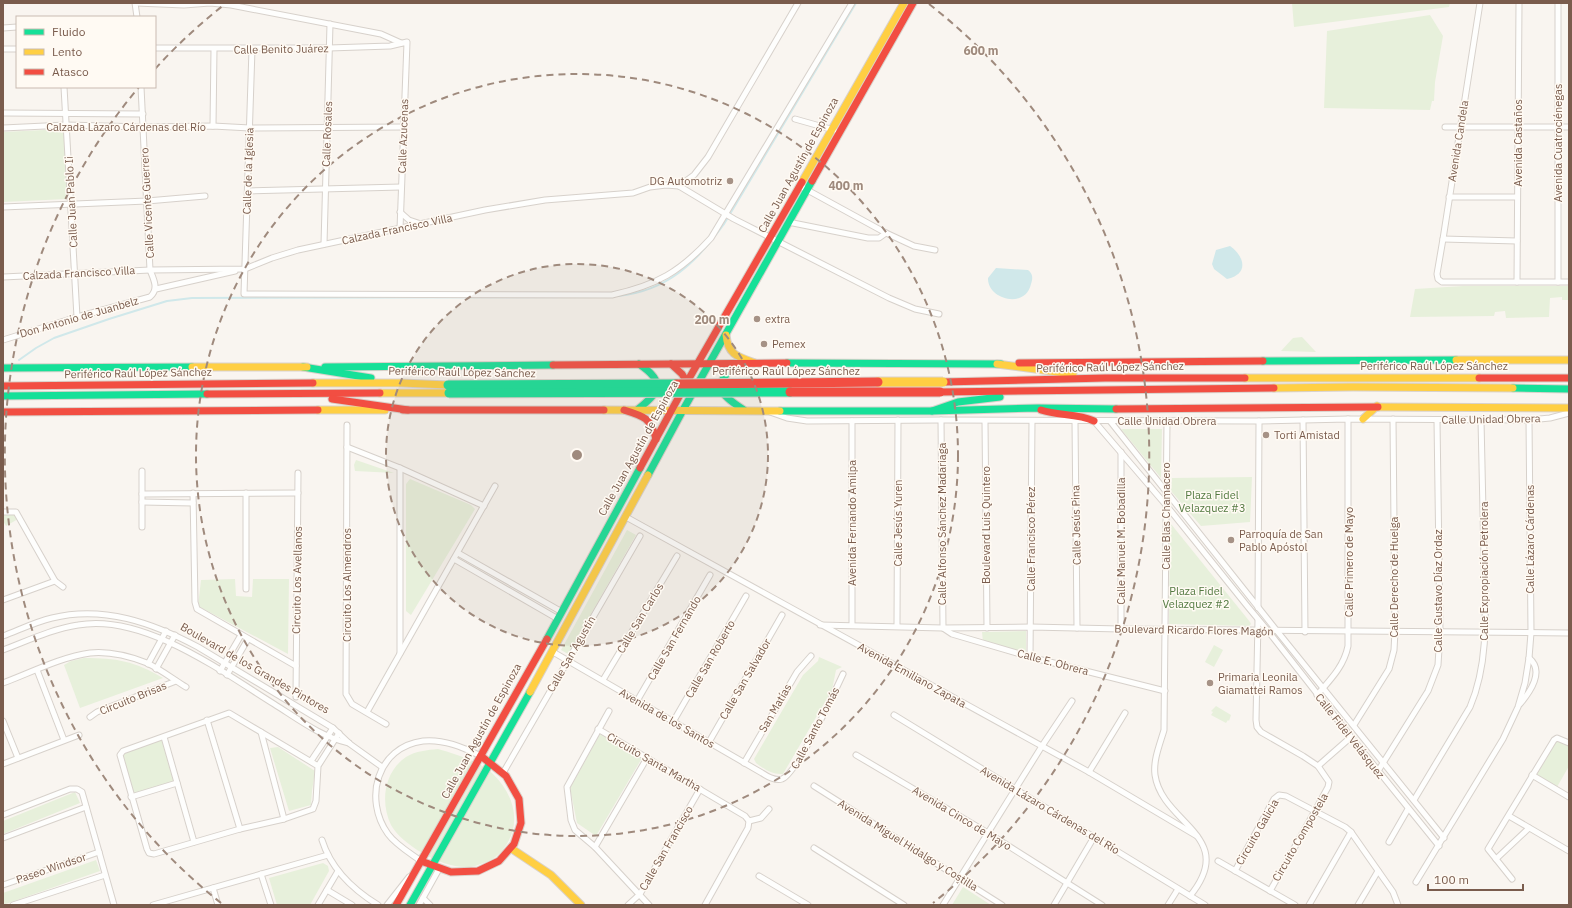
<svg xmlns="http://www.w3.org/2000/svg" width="1572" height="908" viewBox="0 0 1572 908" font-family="'IBM Plex Sans',sans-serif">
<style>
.green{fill:#e7f0db}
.water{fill:#d0e8ea}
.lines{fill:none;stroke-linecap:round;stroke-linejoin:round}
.stream{stroke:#d0e8ea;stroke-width:2}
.street-casing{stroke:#d7d1cb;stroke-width:7}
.fast-casing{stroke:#d9d2cb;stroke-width:9}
.slow-casing{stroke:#d9d2cb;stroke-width:9}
.jam-casing{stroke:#d9d2cb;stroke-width:9}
.street{stroke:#fefefd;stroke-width:5}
.fast{stroke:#16e098;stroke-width:7}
.slow{stroke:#ffcf43;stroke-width:7}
.jam{stroke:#f24e42;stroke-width:7}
.fast-bridge-casing{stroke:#dad1cc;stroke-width:11;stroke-linecap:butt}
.slow-bridge-casing{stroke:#dad1cc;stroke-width:11;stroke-linecap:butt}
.jam-bridge-casing{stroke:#dad1cc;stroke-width:11;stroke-linecap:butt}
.fast-bridge{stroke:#16e098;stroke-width:9}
.slow-bridge{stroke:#ffcf43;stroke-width:9}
.jam-bridge{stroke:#f24e42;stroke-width:9}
.ring{fill:none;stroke:#9f8a7d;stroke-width:2;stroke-dasharray:7 5}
.poi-dot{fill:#a69286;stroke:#fffaf3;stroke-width:1.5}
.labels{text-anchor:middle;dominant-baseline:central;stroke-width:3;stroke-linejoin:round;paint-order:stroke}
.street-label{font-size:11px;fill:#7a5c4d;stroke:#fffaf3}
.poi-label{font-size:11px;fill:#7a5c4d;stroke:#fffaf3;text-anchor:start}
.park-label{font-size:11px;fill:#537a41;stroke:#fffaf3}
.centre{fill:#9f8a7d;stroke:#fffaf3;stroke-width:2}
.ring-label{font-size:12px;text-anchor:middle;font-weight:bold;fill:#9f8a7d;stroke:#fffaf3;stroke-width:3;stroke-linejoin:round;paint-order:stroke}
</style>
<rect width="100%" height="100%" fill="#f9f5f0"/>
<g class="green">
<polygon points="1292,3 1450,3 1449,7 1294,27"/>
<polygon points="1430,15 1443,36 1435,82 1434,101 1432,101 1430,110 1324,108 1327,31"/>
<polygon points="64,129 67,199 3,202 3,132"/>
<polygon points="1463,286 1569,286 1569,300 1562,300 1562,297 1550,298 1549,317 1506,318 1505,311 1495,312 1494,316 1410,317 1415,289"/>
<polygon points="1302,337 1316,352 1281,351 1293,338"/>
<polygon points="1121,429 1162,429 1161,478"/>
<polygon points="356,460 394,473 355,471 354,465"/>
<polygon points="1252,477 1250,522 1201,526 1171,491 1172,478"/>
<polygon points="410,479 471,505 475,509 411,615 406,611 406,484"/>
<polygon points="3,513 15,513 18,519 6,526 3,521"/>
<polygon points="1171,524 1250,622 1251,624 1249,626 1169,624 1170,526"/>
<polygon points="627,530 636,535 568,654 561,650"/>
<polygon points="235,579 236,596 252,597 253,579 289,579 288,654 198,606 201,580"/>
<polygon points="1026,631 1026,653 983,642 982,632"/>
<polygon points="1214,645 1223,650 1214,667 1205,662"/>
<path d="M819 657 842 667 836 670 832 690 783 774C772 775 764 769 756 763L754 759 803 675 818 661Z"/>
<path d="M84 658C117 658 134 661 163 678L80 708 64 665 71 661Z"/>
<polygon points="1216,706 1231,715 1229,721 1228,720 1226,723 1211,715 1213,712 1211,711"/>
<polygon points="600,734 642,758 596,836 577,823 570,788"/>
<polygon points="163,739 175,781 132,795 122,753"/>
<polygon points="1558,739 1569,745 1569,766 1557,787 1536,776"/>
<polygon points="278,747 315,771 312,791 311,805 289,811 270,748"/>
<path d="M438 749C453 753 483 763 493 774 518 798 524 834 494 858 490 861 483 863 478 865 453 875 403 847 391 825 380 802 384 772 406 757 416 751 427 750 438 749Z"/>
<polygon points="75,792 80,803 3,834 3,821"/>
<polygon points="96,860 100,871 3,905 3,893"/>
<polygon points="323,863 328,866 329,871 310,905 277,905 269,878"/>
<polygon points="963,887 991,905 952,905"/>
</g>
<g class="water">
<path d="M1230 246C1245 257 1249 274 1227 279L1214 269 1212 264 1216 250Z"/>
<path d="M996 268 1028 270C1033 274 1033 278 1031 284 1025 310 987 299 988 278Z"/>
</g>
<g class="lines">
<g class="stream">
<path d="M618 296C667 291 696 263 724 224L856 3"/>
<polyline points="19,360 36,348 54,338 109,319 167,301 192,298 605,297"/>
</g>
<g class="street-casing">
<g id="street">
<polyline points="135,3 137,17"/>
<polyline points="136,3 184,5 210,3 231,5 381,34 401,43"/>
<polyline points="1480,3 1443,239 1437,274 1438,279 1442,282 1569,282"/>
<polyline points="1558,3 1558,282"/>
<polyline points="3,28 17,27"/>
<polyline points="155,48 329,48 390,46 407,42 400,229"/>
<polyline points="3,49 17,49"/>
<path d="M252 49 244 294 612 295C657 285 680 272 711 238L852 3"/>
<polyline points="64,87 77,317"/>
<polyline points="3,113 143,114"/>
<polyline points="795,119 834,130"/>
<polyline points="213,126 214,49"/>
<polyline points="1445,127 1569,127"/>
<polyline points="3,128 66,125 143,127 213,126 250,128 403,127"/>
<polyline points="679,186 694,175 708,157 798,3"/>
<polyline points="800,186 886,233 914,246 935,250"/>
<polyline points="248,191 401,187"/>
<polyline points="1449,197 1517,197"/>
<polyline points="3,207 147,201 205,196"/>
<polyline points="400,212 409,220 421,224"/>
<polyline points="788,222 868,238 879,238 886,233"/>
<polyline points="1443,239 1517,241"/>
<polyline points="324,244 330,24"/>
<polyline points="3,277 150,270 245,269 272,258 298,250 485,210 545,200 633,193 650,187 666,185 679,186 734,219 889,298 915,309 939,314"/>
<polyline points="1517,282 1519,3"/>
<polyline points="156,289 235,271"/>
<path d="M3 340 77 317 150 297C159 289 154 280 150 270L141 87"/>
<polyline points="770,412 787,418 807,421 941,420 1259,421 1348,419 1529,420 1550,418 1569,413"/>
<polyline points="941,420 943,628 952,634 1030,657 1165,691"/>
<polyline points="1303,420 1305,632"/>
<polyline points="985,421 987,628"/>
<polyline points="1075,421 1077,628"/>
<polyline points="1094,421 1166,505 1248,607 1268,631 1351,737 1439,846"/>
<polyline points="1110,421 1277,631 1444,838"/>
<path d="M1167 421 1164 730C1160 744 1153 760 1155 775 1162 824 1239 836 1190 896"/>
<polyline points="347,425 346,694 352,704 386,724"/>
<polyline points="347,447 400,468 484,506"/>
<polyline points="400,468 400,653"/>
<polyline points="193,493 195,602 197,609 296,666"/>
<polyline points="246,493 246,589"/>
<polyline points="142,494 298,493"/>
<polyline points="142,502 193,503"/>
<polyline points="3,512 16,512 55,581 63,587"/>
<polyline points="626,517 1089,772 1197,836"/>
<polyline points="142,527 142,471"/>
<polyline points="458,553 562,612"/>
<polyline points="454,559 558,619"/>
<polyline points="3,600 55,581"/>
<polyline points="1258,608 1259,421"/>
<polyline points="1258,620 1256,720 1257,727 1261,732 1303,756 1318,766 1329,782 1328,787 1315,811 1270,891"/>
<polyline points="820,625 943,628 1031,627 1121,629 1569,633"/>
<polyline points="852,625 852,421"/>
<polyline points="897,626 898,420"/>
<polyline points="1121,629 1121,452"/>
<path d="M3 636C19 630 35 622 52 618 103 605 153 623 198 647L333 728 350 744 382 767"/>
<path d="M3 650C27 641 52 629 78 625 143 613 221 671 274 704 298 719 321 737 349 743"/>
<path d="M553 652 762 773C768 777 775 781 782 779 797 774 835 691 843 674"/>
<polyline points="1030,657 1032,421"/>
<polyline points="148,664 166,631"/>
<polyline points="156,669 175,635"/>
<polyline points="37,670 64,740"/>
<polyline points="220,671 241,635"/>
<polyline points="227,675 248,639"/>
<polyline points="603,680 677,556"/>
<path d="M3 683C30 673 61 657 90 653 109 651 129 656 147 663 160 669 173 679 186 687"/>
<path d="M1317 695C1331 679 1344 666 1348 646V419"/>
<polyline points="296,697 298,473"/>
<polyline points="637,701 710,575"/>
<path d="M1520 704C1530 692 1545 671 1529 658"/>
<polyline points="609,711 567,787 571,820 575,830 595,847 649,905"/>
<polyline points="367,712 495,486"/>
<polyline points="894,715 1205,905"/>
<polyline points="90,717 97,712 176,681"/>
<polyline points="207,720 240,829"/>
<polyline points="3,721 18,758"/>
<polyline points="673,722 746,596"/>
<polyline points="1354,725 1389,669 1394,650 1395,631 1393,419"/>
<polyline points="598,729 745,816 749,821 748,828 705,905"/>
<polyline points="261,732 284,819"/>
<polyline points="164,737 194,842"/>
<polyline points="709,742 782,615"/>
<polyline points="856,755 988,833 1102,905"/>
<polyline points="311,761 333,728"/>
<polyline points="744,763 797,672 811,656"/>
<polyline points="3,764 79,735"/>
<polyline points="318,766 229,713 123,751 120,755 147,849 149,853 154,854 240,829 284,819 313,809 316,801 318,766 339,733"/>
<polyline points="1318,766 1351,737"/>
<polyline points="1378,771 1428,691 1438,665 1440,632 1437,420"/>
<polyline points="1089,772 1125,713"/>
<polyline points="503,773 640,536"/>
<polyline points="1532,775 1569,797"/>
<polyline points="814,786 1002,905"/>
<polyline points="131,797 177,783"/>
<path d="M1414 800 1470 707C1490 660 1485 607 1484 557 1483 511 1482 466 1481 420"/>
<polyline points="3,815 70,789 77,789 82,792 114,905"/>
<polyline points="1509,816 1569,851"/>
<polyline points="749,821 761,818 769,809"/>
<polyline points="3,838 86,807"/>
<path d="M322 840C331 869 352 889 378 905"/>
<polyline points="1389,842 1408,809"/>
<polyline points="595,847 647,758"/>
<polyline points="814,848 904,905"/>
<polyline points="1496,859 1529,828"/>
<path d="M421 861C410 853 396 845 388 834 363 799 377 747 423 741 444 739 462 747 481 756"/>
<polyline points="1218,861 1295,905"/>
<polyline points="1235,871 1274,799 1279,795 1286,796 1345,827 1351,832 1393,892 1398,905"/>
<polyline points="261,874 271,905"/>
<polyline points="759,876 808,905"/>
<polyline points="1512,879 1488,849 1554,740 1557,738 1569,743"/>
<polyline points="1416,882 1503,739 1518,707 1525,683 1529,658 1531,633 1529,420"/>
<polyline points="3,885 99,852"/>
<polyline points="213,888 218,905"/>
<polyline points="327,890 352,905"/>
<polyline points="423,898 430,905"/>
<polyline points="13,905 105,875"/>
<polyline points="153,905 328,855"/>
<polyline points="318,905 338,871"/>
<polyline points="387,905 409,877"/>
<polyline points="419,905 439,869"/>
<polyline points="628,905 640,894 700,789"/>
<polyline points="943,905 1042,746 1072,701"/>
<polyline points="1054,905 1094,837"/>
<polyline points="1168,905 1178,889"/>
<polyline points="1309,905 1351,832"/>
<polyline points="1358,905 1378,871"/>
</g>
</g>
<g class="fast-casing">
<g id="fast">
<polyline points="1263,361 1456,360"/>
<path d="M740 363C711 383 717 393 744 410"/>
<polyline points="787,363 1001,364"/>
<polyline points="303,367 371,378"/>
<polyline points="325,367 553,365"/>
<polyline points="3,368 192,367"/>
<polyline points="1513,388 1569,389"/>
<polyline points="3,396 207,394"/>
<path d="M637 410C660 392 666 382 639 364"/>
<polyline points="780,411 932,411 1038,408 1116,409"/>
<polyline points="932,411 958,402 1000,397"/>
<polyline points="648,475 683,410 812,181"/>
<polyline points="547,639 640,468"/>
<polyline points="410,905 530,692"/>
</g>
</g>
<g class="slow-casing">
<g id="slow">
<polyline points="802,182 904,3"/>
<path d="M726 335C728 355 738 357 755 363"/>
<polyline points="1456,360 1569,360"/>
<polyline points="997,364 1073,374"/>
<polyline points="192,367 307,367"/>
<polyline points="1245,378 1479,378"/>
<polyline points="313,383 402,383 448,385"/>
<polyline points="1274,388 1353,387 1513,388"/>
<polyline points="380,393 449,393"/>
<polyline points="1378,407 1569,408"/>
<polyline points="318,410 385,410"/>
<polyline points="604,410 780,411"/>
<polyline points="1363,419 1377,406"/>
<polyline points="530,692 648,475"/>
<polyline points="512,849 551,875 581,905"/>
</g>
</g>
<g class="jam-casing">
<g id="jam">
<polyline points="812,181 913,3"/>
<polyline points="1019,363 1263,361"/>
<polyline points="671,364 682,374 687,382"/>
<polyline points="553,365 787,363"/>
<polyline points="1479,378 1569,378"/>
<polyline points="943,382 1105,378 1245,378"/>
<polyline points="3,386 313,383"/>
<polyline points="940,392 1274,388"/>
<polyline points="207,394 380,393"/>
<polyline points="332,399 408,410"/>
<polyline points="1116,409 1378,407"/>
<polyline points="403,410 604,410"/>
<path d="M624 410C644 416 651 418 656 439"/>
<path d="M1041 410C1058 416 1077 413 1094 421"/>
<polyline points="3,412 318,410"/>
<polyline points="640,468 687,382 802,182"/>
<polyline points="421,861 451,872 478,871 499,861 514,844 521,823 519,799 506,776 481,756"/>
<polyline points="396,905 547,639"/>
</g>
</g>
<use href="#street" class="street"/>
<use href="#fast" class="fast"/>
<use href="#slow" class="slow"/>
<use href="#jam" class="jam"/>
<g class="fast-bridge-casing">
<g id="fast-bridge">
<polyline points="448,385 676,384"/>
<polyline points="449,393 790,392"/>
</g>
</g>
<g class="slow-bridge-casing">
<polyline id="slow-bridge" points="878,382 943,382"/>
</g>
<g class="jam-bridge-casing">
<g id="jam-bridge">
<polyline points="676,384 878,382"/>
<polyline points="790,392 940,392"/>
</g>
</g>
<use href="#fast-bridge" class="fast-bridge"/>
<use href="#slow-bridge" class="slow-bridge"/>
<use href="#jam-bridge" class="jam-bridge"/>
</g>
<circle cx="577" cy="455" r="191" fill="#9f8a7d" fill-opacity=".12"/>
<g class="ring">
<circle cx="577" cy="455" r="191"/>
<circle cx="577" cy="455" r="381"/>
<path d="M221 903A572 572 0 0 1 139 87M155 69A572 572 0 0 1 225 4M929 4A572 572 0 0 1 933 903"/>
</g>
<g class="poi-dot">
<circle cx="730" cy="181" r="4"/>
<circle cx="757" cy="319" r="4"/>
<circle cx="764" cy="344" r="4"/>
<circle cx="1266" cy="435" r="4"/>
<circle cx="1231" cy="540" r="4"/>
<circle cx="1210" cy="683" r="4"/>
</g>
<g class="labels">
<g class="street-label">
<text transform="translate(281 49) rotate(-1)">Calle Benito Juárez</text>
<text x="126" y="127">Calzada Lázaro Cárdenas del Río</text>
<text transform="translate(327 134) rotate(-88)">Calle Rosales</text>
<text transform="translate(403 136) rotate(-88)">Calle Azucenas</text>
<text transform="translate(1458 141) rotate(-81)">Avenida Candela</text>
<text transform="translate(1518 143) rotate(-90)">Avenida Castaños</text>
<text transform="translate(1558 143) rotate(-90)">Avenida Cuatrociénegas</text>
<text transform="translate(798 165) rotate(-61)">Calle Juan Agustín de Espinoza</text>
<text transform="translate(248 171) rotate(-88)">Calle de la Iglesia</text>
<text transform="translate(71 202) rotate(-93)">Calle Juan Pablo Ii</text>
<text transform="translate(147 203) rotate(-93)">Calle Vicente Guerrero</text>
<text transform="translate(397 229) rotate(-12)">Calzada Francisco Villa</text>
<text transform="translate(79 273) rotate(-3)">Calzada Francisco Villa</text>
<text transform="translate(79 317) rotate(-16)">Don Antonio de Juanbelz</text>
<text x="1434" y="366">Periférico Raúl López Sánchez</text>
<text transform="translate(1110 367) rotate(-1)">Periférico Raúl López Sánchez</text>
<text x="786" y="371">Periférico Raúl López Sánchez</text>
<text transform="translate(462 372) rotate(1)">Periférico Raúl López Sánchez</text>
<text transform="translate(138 373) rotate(-1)">Periférico Raúl López Sánchez</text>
<text transform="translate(1491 419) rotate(-1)">Calle Unidad Obrera</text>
<text x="1167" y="421">Calle Unidad Obrera</text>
<text transform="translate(638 448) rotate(-61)">Calle Juan Agustín de Espinoza</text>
<text transform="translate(1166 516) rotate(-90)">Calle Blas Chamacero</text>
<text transform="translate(852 523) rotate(-90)">Avenida Fernando Amilpa</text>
<text transform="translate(898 523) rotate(-90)">Calle Jesús Yuren</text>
<text transform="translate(942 524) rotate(-90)">Calle Alfonso Sánchez Madariaga</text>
<text transform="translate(986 525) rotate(-90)">Boulevard Luis Quintero</text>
<text transform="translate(1076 525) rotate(-91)">Calle Jesús Pina</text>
<text transform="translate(1031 539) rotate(-90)">Calle Francisco Pérez</text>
<text transform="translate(1530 539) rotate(-90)">Calle Lázaro Cárdenas</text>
<text transform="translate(1121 541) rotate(-90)">Calle Manuel M. Bobadilla</text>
<text transform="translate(1349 562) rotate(-90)">Calle Primero de Mayo</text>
<text transform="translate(1484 571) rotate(-90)">Calle Expropiación Petrolera</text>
<text transform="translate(1394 577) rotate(-90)">Calle Derecho de Huelga</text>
<text transform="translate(297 580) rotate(-89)">Circuito Los Avellanos</text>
<text transform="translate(347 585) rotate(-90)">Circuito Los Almendros</text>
<text transform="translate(1438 591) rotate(-90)">Calle Gustavo Díaz Ordaz</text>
<text transform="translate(640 618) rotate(-59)">Calle San Carlos</text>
<text transform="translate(1194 630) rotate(1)">Boulevard Ricardo Flores Magón</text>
<text transform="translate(674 638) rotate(-60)">Calle San Fernando</text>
<text transform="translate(571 654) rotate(-60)">Calle San Agustín</text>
<text transform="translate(710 659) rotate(-60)">Calle San Roberto</text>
<text transform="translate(1053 662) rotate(15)">Calle E. Obrera</text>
<text transform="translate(255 668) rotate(30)">Boulevard de los Grandes Pintores</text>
<text transform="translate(912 675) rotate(29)">Avenida Emiliano Zapata</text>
<text transform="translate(745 679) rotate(-60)">Calle San Salvador</text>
<text transform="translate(133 698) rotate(-22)">Circuito Brisas</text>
<text transform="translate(775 708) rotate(-60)">San Matías</text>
<text transform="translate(667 718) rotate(30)">Avenida de los Santos</text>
<text transform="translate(815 728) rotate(-62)">Calle Santo Tomás</text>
<text transform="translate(481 731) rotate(-61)">Calle Juan Agustín de Espinoza</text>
<text transform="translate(1350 736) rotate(52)">Calle Fidel Velásquez</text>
<text transform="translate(654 762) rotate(30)">Circuito Santa Martha</text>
<text transform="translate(1050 810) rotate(31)">Avenida Lázaro Cárdenas del Río</text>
<text transform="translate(962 818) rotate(31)">Avenida Cinco de Mayo</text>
<text transform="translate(1257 832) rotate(-60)">Circuito Galicia</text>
<text transform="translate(1300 837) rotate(-60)">Circuito Compostela</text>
<text transform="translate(908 845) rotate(32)">Avenida Miguel Hidalgo y Costilla</text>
<text transform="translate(666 848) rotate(-60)">Calle San Francisco</text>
<text transform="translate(51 868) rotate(-19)">Paseo Windsor</text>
</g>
<g class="poi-label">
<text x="722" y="181" text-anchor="end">DG Automotriz</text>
<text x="765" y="319">extra</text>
<text x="772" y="344">Pemex</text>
<text x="1274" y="435">Torti Amistad</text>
<text x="1239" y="534">Parroquía de San<tspan x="1239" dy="13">Pablo Apóstol</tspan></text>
<text x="1218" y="677">Primaria Leonila<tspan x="1218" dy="13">Giamattei Ramos</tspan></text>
</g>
<g class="park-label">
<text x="1212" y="495">Plaza Fidel<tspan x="1212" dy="13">Velazquez #3</tspan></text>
<text x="1196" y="591">Plaza Fidel<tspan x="1196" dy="13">Velazquez #2</tspan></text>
</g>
</g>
<circle cx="577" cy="455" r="6" class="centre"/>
<g class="ring-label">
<text x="981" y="55">600 m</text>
<text x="846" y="190">400 m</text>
<text x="712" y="324">200 m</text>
</g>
<rect width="1572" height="908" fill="none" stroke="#7a5c4d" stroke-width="8"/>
<rect x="16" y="16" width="140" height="72" fill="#fffaf3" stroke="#cabbb1"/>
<rect x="24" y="29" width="20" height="6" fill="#16e098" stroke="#cabbb1"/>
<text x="52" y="36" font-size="12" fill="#7a5c4d">Fluido</text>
<rect x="24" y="49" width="20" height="6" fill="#ffcf43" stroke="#cabbb1"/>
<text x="52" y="56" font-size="12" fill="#7a5c4d">Lento</text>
<rect x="24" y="69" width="20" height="6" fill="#f24e42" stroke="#cabbb1"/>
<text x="52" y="76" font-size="12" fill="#7a5c4d">Atasco</text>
<path d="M1428 884v6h95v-6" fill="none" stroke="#7a5c4d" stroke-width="2"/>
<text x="1434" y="884" font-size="12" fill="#7a5c4d" stroke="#fffaf3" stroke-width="3" paint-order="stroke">100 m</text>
</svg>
